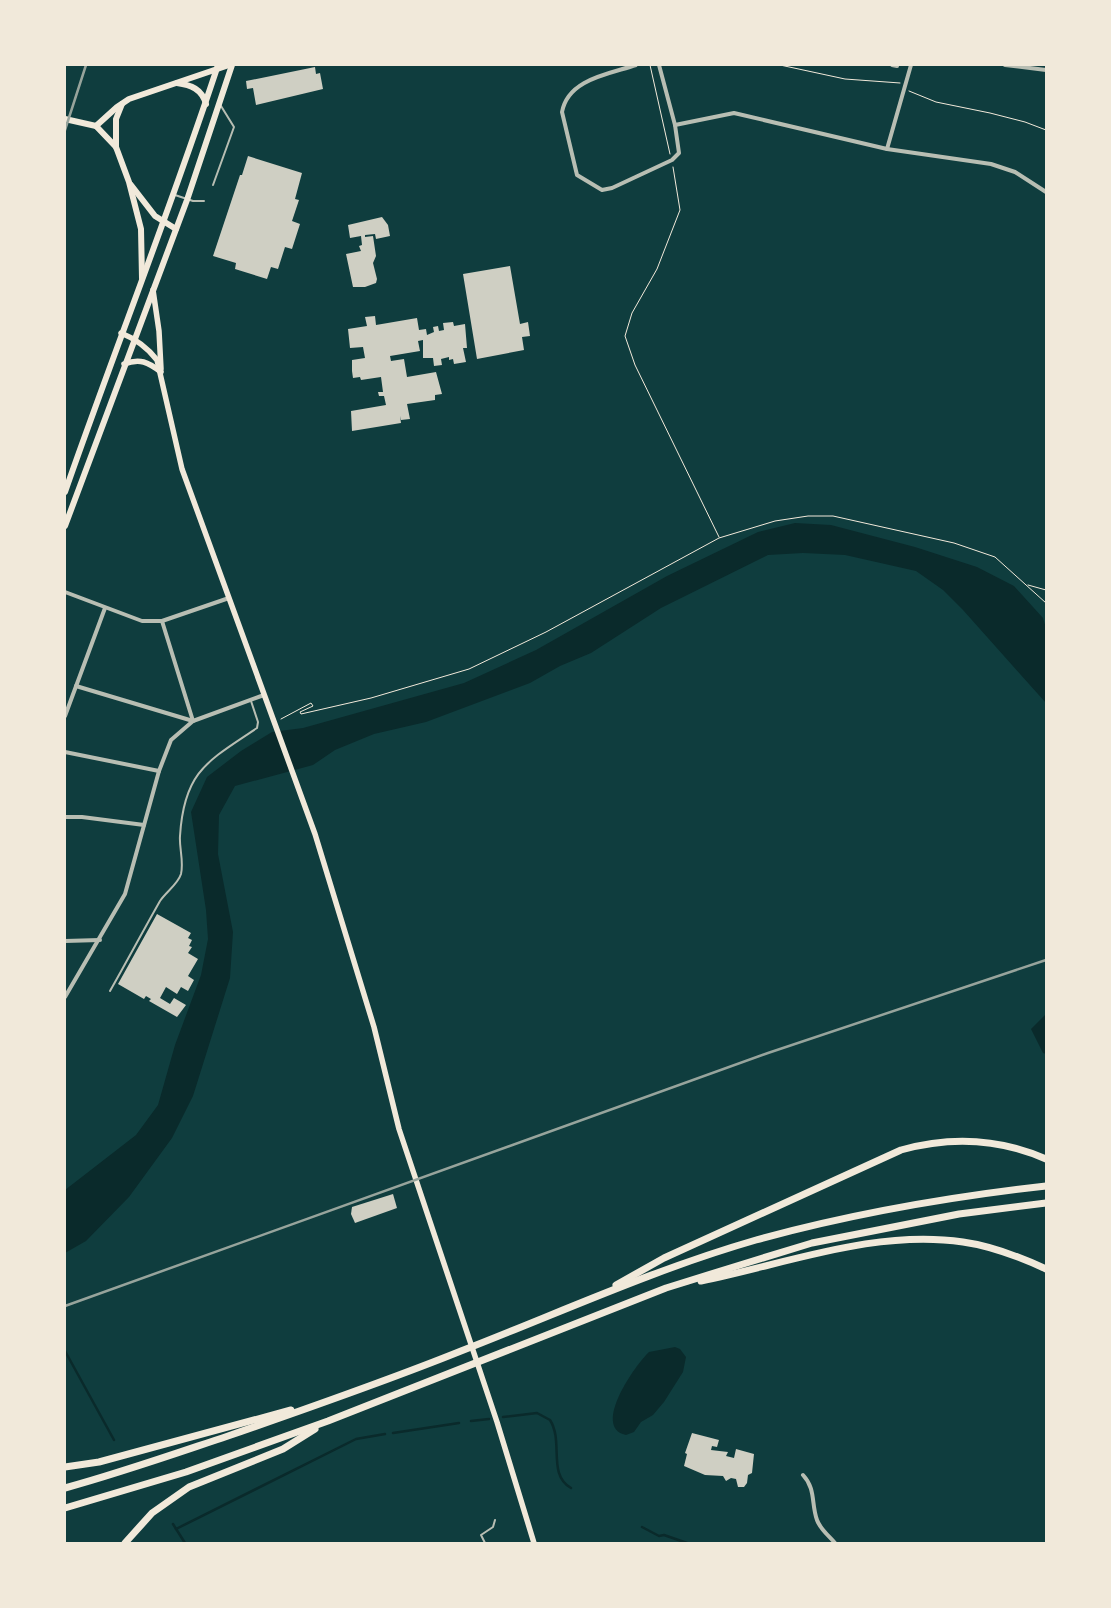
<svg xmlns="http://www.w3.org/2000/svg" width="1111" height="1608" viewBox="0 0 1111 1608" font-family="Spectral,serif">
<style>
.water{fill:#0a2a2b}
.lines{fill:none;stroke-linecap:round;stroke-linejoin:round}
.stream{stroke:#0a2a2b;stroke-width:2.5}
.building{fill:#cfcfc3}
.path{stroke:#f1e9da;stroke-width:1}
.service{stroke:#b8beb3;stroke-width:2}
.minor{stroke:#b8beb3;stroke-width:4}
.secondary{stroke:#f1e9da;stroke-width:5.5}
.primary{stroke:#f1e9da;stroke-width:6}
.trunk{stroke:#f1e9da;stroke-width:6}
.motorway{stroke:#f1e9da;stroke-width:7}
.rail{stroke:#97a49c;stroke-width:2.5}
</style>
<rect width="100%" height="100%" fill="#0f3d3e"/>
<g class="water">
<polygon points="795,523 831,525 915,547 977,567 1014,586 1043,618 1046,628 1046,703 963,610 943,590 916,571 845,555 803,553 768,555 661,608 591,653 560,666 530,683 426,722 374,734 335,750 313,765 235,786 219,815 218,854 233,932 230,978 193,1096 172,1138 129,1197 86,1241 65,1253 65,1190 136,1135 158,1105 175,1045 201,975 208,939 206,910 191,812 207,777 241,751 272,732 303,728 464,683 536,650 667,576 758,532"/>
<polygon points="1046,1014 1046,1054 1043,1053 1031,1029"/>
<path d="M675 1347 680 1349 686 1357 683 1372 664 1402 653 1415 641 1422 634 1432 626 1435C591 1427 636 1364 649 1352Z"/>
</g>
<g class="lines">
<g class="stream">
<polyline points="65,1351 114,1440"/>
<path d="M503 1417 537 1413 550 1420C564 1442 547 1474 571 1488"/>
<polyline points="471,1421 489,1419"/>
<polyline points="393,1433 459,1423"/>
<polyline points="173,1524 185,1543"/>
<polyline points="642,1527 659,1536 664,1535 687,1543"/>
<polyline points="176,1529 356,1439 385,1434"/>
</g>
</g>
<g class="building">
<polygon points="315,67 316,74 320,73 323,89 256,105 253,88 247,89 246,81"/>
<polygon points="248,156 302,173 295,199 299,200 292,221 300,224 292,249 285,247 278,269 271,267 267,279 235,269 236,263 213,256 240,175 242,175"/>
<polygon points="382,217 388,225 390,236 376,239 375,234 365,235 365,237 373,236 376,256 373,263 377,279 376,283 365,287 353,287 346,254 361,251 359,246 362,245 361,236 350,238 348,225"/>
<polygon points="510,266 520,324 528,322 530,336 522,337 524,350 477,359 463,274"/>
<polygon points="375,316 376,325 417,318 419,330 426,329 427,335 434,332 433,327 438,326 439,331 444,330 443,323 453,322 454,326 465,324 467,348 463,348 466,362 454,364 453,359 449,360 449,357 441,359 442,365 434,366 433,358 423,358 423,340 418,341 420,351 390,356 391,361 404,359 407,377 436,372 442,394 435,395 435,400 407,404 410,419 401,420 400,416 401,423 352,431 351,411 386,405 384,396 379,396 378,392 383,392 381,377 361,380 360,377 353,378 352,371 352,360 365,358 363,347 350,348 348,329 367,326 365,317"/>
<polygon points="157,914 191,933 188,938 192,940 189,946 192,947 188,953 198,959 188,976 194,980 188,991 181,987 177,994 166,987 160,998 170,1004 174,998 186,1005 177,1017 149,1001 151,999 146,996 144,999 118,984"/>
<polygon points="393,1194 397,1208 355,1223 351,1214 352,1207"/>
<polygon points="692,1433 719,1440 717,1447 712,1446 711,1450 728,1452 726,1456 734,1458 736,1449 754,1454 752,1473 748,1475 747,1483 744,1487 738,1487 736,1479 731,1478 726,1481 723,1476 705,1475 684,1466 687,1454 685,1453"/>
</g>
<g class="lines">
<g class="path">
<polyline points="650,65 670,154"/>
<polyline points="780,65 845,79 900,83"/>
<polyline points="909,91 936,102 990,113 1025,122 1046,130"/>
<polyline points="673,167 680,210 657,269 632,313 625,336 635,365 719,537"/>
<polyline points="1028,585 1046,590"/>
<polyline points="281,719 311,703 313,706 300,712 301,714 371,698 469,669 546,632 719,538 775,521 808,516 833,516 954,543 995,557 1046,603"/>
</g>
<g class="service">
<polyline points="213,185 234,127 221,106"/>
<polyline points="175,195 193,201 204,201"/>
<path d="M110 991C127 961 143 931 160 901 166 892 178 884 181 874 184 861 179 848 180 836 184 771 208 761 257 728L258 722 251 701"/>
<polyline points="485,1543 481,1535 493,1527 495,1520"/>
</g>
<g class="minor">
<path d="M636 65C609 74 568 79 562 112L577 175 602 190 612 188 672 160 679 153 675 125 659 65"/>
<polyline points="892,65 897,66"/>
<polyline points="1005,65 1046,70"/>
<polyline points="675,125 734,113 887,149 991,164 1015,172 1046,192"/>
<polyline points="887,149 911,65"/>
<polyline points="65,592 142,621 162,621 229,598"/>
<polyline points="162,621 193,721"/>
<polyline points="76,686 193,721"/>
<polyline points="65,716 105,608"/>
<polyline points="65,752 159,771"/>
<polyline points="65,817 82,817 144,825"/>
<polyline points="65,941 100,940"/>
<polyline points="65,997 125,894 159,771 171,740 193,721 264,695"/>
<path d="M803 1475C816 1489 811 1503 817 1520 820 1529 829 1536 835 1543"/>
</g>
<g class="secondary">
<polyline points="153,290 159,331 161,369"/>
<path d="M121 333C136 339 147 347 157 360L182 469 315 834 374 1027 399 1129 497 1422 534 1543"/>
<path d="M124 364C140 358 148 362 161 372"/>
</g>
<g class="primary">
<path d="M177 83C191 85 202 89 206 104"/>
<polyline points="65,119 96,126 116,147 129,182 141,229 142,278"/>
<polyline points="96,126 117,107 129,99 229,65"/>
<polyline points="116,147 116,119 122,104"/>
<polyline points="131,185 155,216 176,229"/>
</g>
<g class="trunk">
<path d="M65 492C115 349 171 208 218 65"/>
<polyline points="65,526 187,200 232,65"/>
</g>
<g class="motorway">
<path d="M701 1281C786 1264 875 1229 963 1242 992 1246 1020 1257 1046 1269"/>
<path d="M616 1285 664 1258 901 1150C951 1136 998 1138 1046 1159"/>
<polyline points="65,1467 99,1462 291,1410"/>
<path d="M65 1488C120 1473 174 1454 228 1436 306 1409 384 1382 461 1351 559 1313 655 1269 756 1240 851 1214 948 1197 1046 1186"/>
<polyline points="65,1508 186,1472 328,1421 666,1288 740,1265 812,1243 959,1214 1046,1203"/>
<polyline points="125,1543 152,1513 189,1487 283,1449 315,1429"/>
</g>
<g class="rail">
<polyline points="65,130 86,65"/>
<polyline points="65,1306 768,1053 1046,960"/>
</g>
</g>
<rect width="1111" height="1608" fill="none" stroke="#f1e9da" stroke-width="132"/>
</svg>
